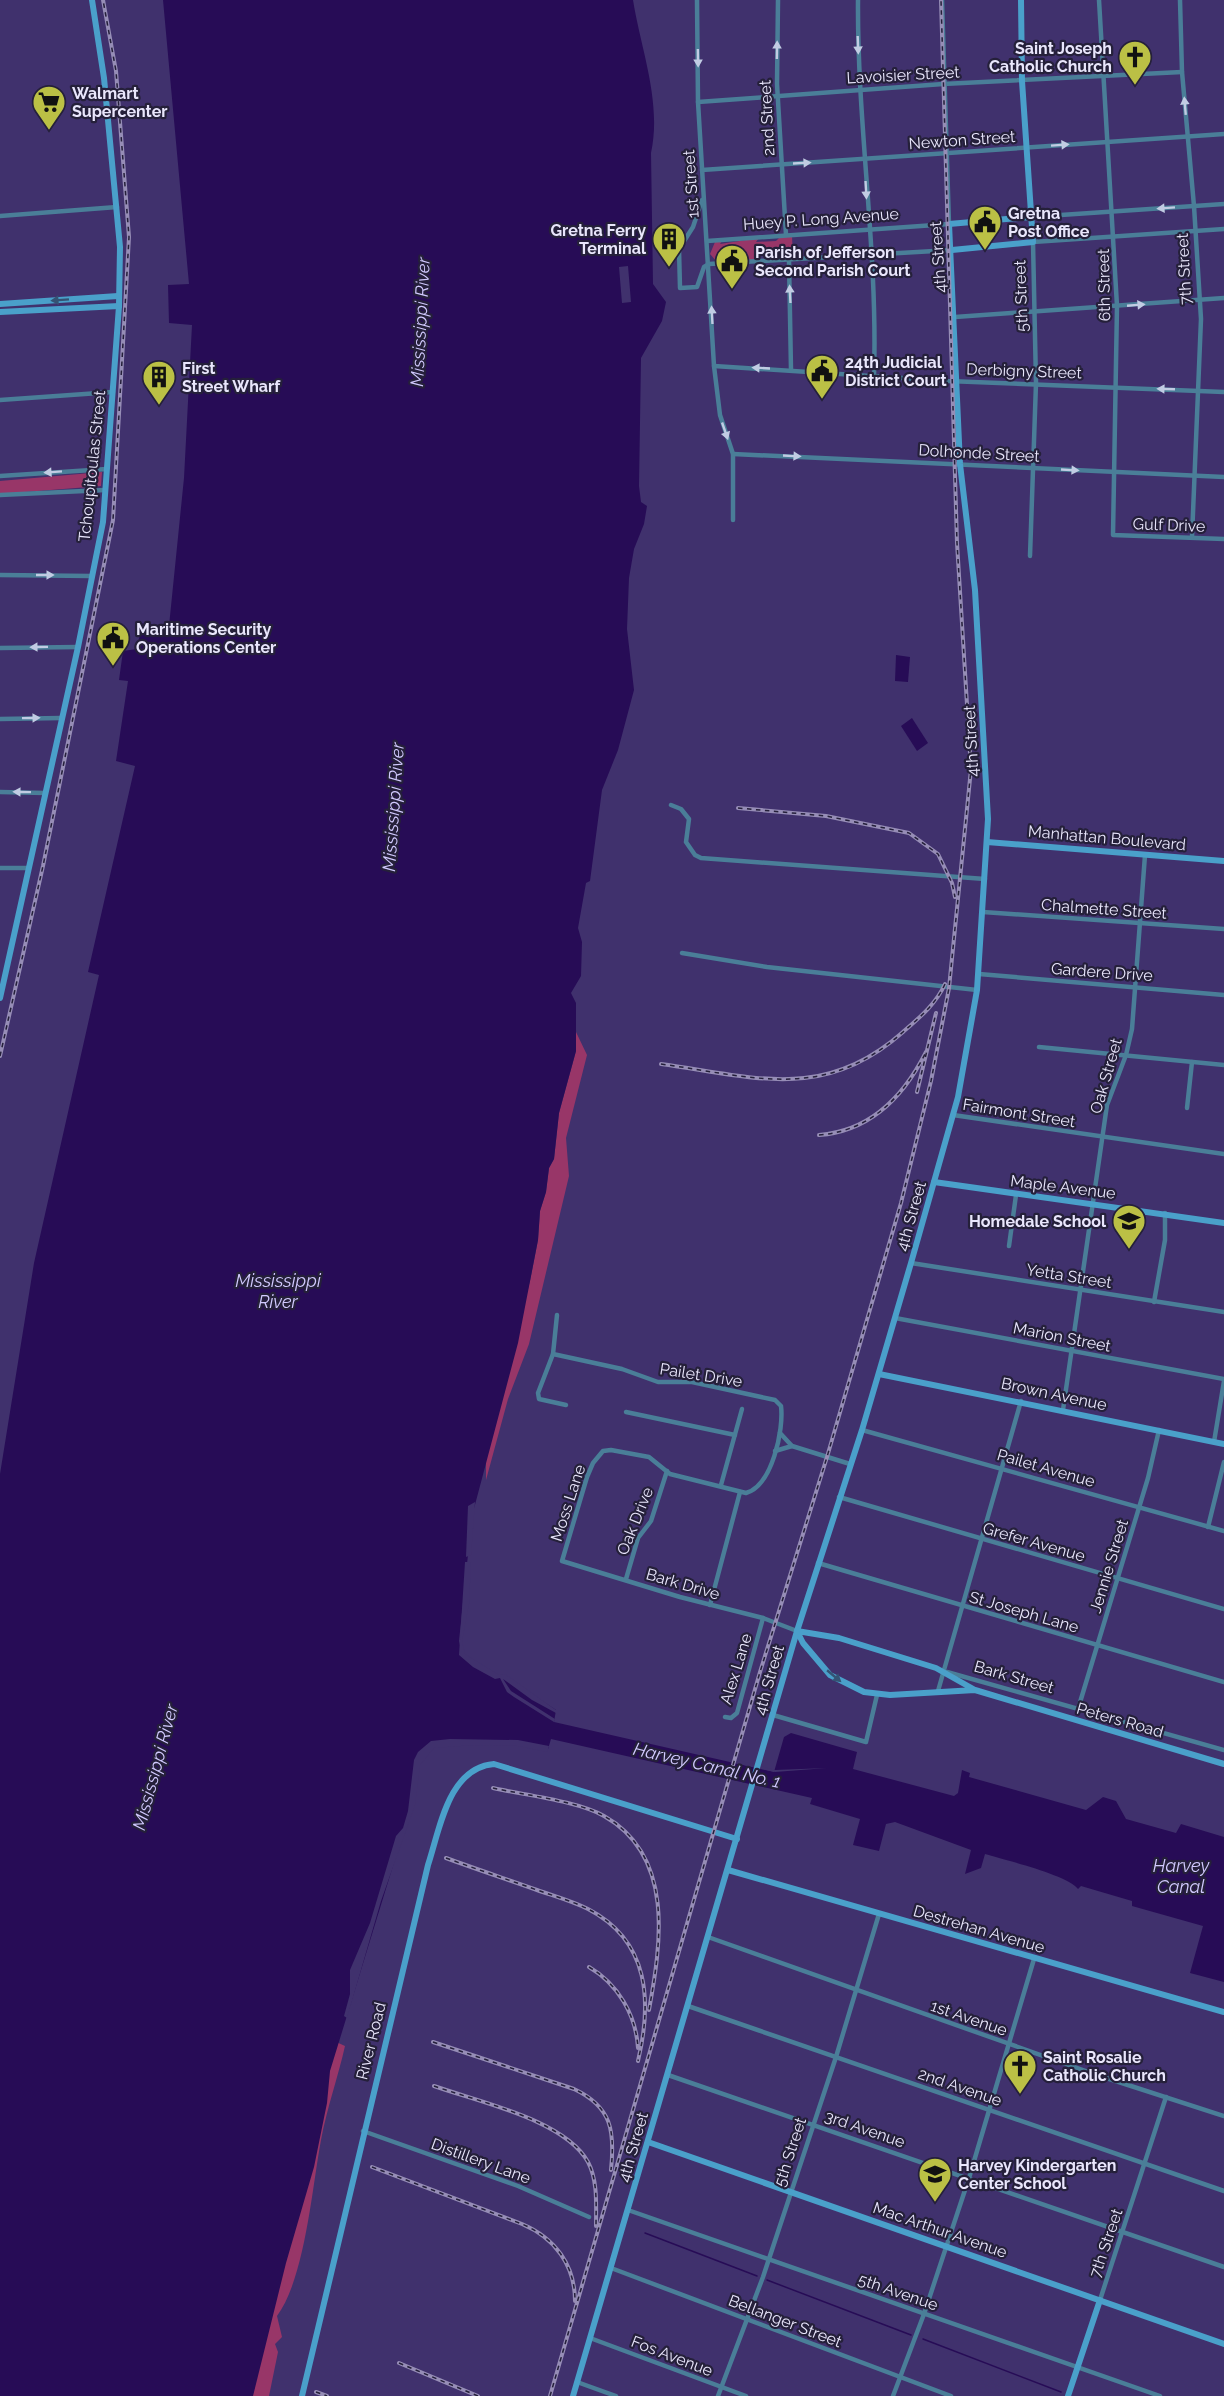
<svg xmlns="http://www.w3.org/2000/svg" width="1224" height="2396" viewBox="0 0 1224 2396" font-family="Raleway,sans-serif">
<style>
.green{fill:#983668}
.water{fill:#270c56}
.pier{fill:#40316d}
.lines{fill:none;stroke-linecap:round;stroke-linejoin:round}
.stream{stroke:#270c56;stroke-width:1.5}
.street{stroke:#4a7e98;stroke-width:4.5}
.secondary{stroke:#4aa0ca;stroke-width:6}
.rail-casing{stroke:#968db6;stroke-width:4}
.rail{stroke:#25203a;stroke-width:1.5;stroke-dasharray:4.5;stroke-linecap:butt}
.oneway{fill:#c1cce3}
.oneway2{fill:#345374}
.labels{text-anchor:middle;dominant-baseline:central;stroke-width:4.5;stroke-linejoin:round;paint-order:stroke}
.poi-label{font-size:16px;font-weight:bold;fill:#e9e6fc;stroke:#25203a;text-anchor:start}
.street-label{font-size:16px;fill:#e9e6fc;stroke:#25203a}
.water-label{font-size:18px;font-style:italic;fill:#d2caff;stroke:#25203a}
</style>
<rect width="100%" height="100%" fill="#40316d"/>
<g class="green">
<polygon points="792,236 793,257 776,259 778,255 756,256 753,260 738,261 740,258 724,258 717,262 710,254 715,242 723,240 720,244 759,238 756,242 776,241 780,237"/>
<polygon points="102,472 101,486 0,494 0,481"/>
<polygon points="576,1032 587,1055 566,1138 569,1176 529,1344 508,1399 486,1480 486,1455 530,1281 538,1240 540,1211 546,1192 549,1168 554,1159 559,1113 576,1051"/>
<path d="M332 2040 345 2046C338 2077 327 2108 321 2140 312 2188 305 2278 277 2316L282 2337 275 2344 278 2352 269 2396H244Z"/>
</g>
<g class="water">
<path d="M163 0H633C641 50 662 102 651 153L653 284 666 302 662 321 641 358 639 486 641 502 647 506 644 524 634 549 629 578 627 629 634 690 618 750 602 790 590 881 586 883 578 928 582 942 581 976 571 993 576 1003V1051L559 1113 554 1159 549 1168 546 1192 540 1211 538 1240 518 1343 472 1516 459 1641 462 1655 499 1678 506 1677 556 1710 554 1722 774 1772 784 1737 791 1733 857 1752 853 1769 954 1796 958 1793 962 1770 970 1773 969 1777 1086 1810 1103 1797 1116 1801 1126 1819 1176 1833 1181 1824 1224 1837V1982L1190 1973 1203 1926 1132 1906V1901L1081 1886 1078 1889C1068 1875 1005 1860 985 1854L981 1868 965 1874 971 1850 895 1822 886 1824 879 1851 853 1845 860 1819 810 1804 812 1798 551 1739 548 1749 518 1743 433 1746 417 1764 412 1804 330 2071 327 2103 314 2167 286 2263 253 2396H0V1474L34 1263 99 975 88 972 135 766 116 761 128 681 119 680 123 651 137 649 140 633 138 623 169 626 184 478 192 325 169 323 168 285 189 284Z"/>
<polygon points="896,655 910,657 908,682 895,681"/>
<polygon points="912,718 928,743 917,751 901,726"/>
</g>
<g class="pier">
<polygon points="628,266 631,302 622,303 619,267"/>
<polygon points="475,1502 471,1555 466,1557 468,1506"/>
<polygon points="465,1562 471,1562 469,1604 462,1641 465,1654 499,1675 505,1674 556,1710 556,1713 532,1700 503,1679 511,1691 555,1719 554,1722 514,1697 507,1692 500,1678 495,1679 473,1667 459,1655"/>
<polygon points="450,1739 518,1740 549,1746 547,1752 518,1746 474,1745 434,1748 420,1765 415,1805 381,1901 347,2018 344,2016 350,1994 350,1970 370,1923 396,1836 403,1828 408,1811 414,1760 418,1752 431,1741"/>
<polygon points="730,1758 775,1770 827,1768 775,1772 730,1762"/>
</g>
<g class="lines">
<g class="stream">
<polyline points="645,2233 757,2276"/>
<polyline points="767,2280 911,2335"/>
<polyline points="923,2339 1061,2392"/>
</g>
<g class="street">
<polyline points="697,0 698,102 714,366 720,415 733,454 733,520"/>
<polyline points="778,0 777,84 786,235"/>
<path d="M858 0C857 125 878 250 874 375"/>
<polyline points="1099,0 1117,306 1113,535 1224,539"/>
<polyline points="1180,0 1182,72 1194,206 1201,319 1192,537"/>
<polyline points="698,102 943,84 1182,72"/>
<polyline points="702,170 1224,134"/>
<polyline points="702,200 693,227 679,249 680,288 697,287 704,267 709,264"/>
<polyline points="0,216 117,207"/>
<polyline points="1031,217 1224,204"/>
<polyline points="707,241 949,224 942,0"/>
<polyline points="789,260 791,370"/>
<polyline points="709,264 952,250"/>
<polyline points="955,317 1224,298"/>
<polyline points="714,366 948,381 1224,392"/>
<polyline points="0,400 113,392"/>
<polyline points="733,454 1224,477"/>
<polyline points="0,476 107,469"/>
<polyline points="0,495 105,490"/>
<polyline points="1030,556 1036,383 1033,242 1224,229"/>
<polyline points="0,575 91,576"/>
<polyline points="0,648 78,647"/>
<polyline points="0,719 61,718"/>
<polyline points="0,792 45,793"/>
<polyline points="671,805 681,809 689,819 686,842 695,855 701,858 985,879"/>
<polyline points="0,868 28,868"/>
<polyline points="983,912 1224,929"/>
<polyline points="682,953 767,967 977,990"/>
<polyline points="979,974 1224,995"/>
<polyline points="1039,1047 1224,1065"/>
<polyline points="1187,1108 1192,1062"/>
<polyline points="953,1115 1224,1154"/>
<polyline points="1009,1246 1016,1195"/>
<polyline points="911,1263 1224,1312"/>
<polyline points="1154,1302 1165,1240 1165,1213"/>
<polyline points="557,1315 553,1354 538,1393 539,1399 566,1405"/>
<polyline points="895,1318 1224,1379"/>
<path d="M553 1354 622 1369 658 1382H692L775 1400 781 1406C784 1430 772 1486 746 1493L670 1474 649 1457 611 1450 603 1451 593 1463 587 1477 562 1561 680 1597 763 1618 797 1631"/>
<polyline points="1063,1410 1107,1105 1126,1055 1132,1029 1145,855"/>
<polyline points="626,1412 735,1435"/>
<polyline points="862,1430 1224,1531"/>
<polyline points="1214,1442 1224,1381"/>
<polyline points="792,1446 850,1464"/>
<polyline points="775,1451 792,1446 780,1433"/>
<polyline points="721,1485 742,1409"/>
<polyline points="839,1497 1224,1609"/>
<polyline points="1208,1527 1224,1462"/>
<polyline points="818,1563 1224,1682"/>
<polyline points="626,1579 638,1538 651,1521 667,1471"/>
<polyline points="710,1605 740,1492"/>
<polyline points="947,1672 1224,1750"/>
<polyline points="938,1691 1021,1401"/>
<polyline points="1078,1709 1148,1478 1159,1430"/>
<polyline points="773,1715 866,1742 877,1695"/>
<polyline points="725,1717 731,1718 737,1713 763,1618"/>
<polyline points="708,1937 1097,2075 1224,2116"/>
<polyline points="688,2006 1224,2191"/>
<polyline points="668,2075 1224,2267"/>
<polyline points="363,2131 518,2186 589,2217"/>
<polyline points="628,2210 1160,2396"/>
<polyline points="611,2268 951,2396"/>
<polyline points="1100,2300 1166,2097"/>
<polyline points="590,2338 746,2396"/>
<polyline points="577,2382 616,2396"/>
<polyline points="718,2396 763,2277 836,2057 879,1914"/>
<polyline points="893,2396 924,2314 969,2178 1034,1959"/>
</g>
<g class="secondary">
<polyline points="952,250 1033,242 1022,81 1021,0"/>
<polyline points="0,304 118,296"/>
<polyline points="0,312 119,306"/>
<polyline points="987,842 1224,861"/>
<polyline points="0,998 78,647 103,522 119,306 120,247 104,78 92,0"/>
<polyline points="934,1182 1224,1223"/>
<polyline points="879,1374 1224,1444"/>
<polyline points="975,1690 890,1695 864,1692 830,1675 803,1643 797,1631 839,1638 936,1668 975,1690 1224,1764"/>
<polyline points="728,1870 1224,2012"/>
<polyline points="648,2142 1224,2344"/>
<path d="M302 2396 428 1865C440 1829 448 1768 494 1764L737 1839"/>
<polyline points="573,2396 797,1631 862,1430 911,1263 958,1097 977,990 988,819 975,590 960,464 949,224 1031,217"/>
<polyline points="1068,2396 1100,2300"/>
</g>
<g class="rail-casing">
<g id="rail">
<polyline points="738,808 826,816 909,833 938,854 952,883 955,897"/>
<polyline points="0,1056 43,866 113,520 129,237 116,71 103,0"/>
<path d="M661 1064C755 1077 824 1102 903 1032 919 1018 936 1004 945 984"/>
<polyline points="917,1092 936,1013"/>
<path d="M819 1135C871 1131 904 1096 926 1052"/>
<path d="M493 1788C524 1795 578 1801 604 1816 675 1856 661 1944 649 2010"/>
<path d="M446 1858C476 1869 506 1879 537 1890 554 1896 572 1901 588 1909 650 1941 652 2002 638 2061"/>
<path d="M589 1967C618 1984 636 2015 638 2048"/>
<path d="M433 2042 574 2089C612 2107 615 2131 611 2170"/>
<path d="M434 2086C479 2102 565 2120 588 2162 598 2181 596 2205 596 2226"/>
<path d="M372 2167 522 2224C555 2238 575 2265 575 2301"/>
<polyline points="399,2363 478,2396"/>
<polyline points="316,2392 327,2396"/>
<polyline points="550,2396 760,1672 827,1457 901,1203 931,1081 949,988 971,769 957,543 941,0"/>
</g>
</g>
<use href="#rail" class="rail"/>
</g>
<defs><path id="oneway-solid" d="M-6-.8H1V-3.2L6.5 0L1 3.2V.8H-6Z" transform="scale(1.5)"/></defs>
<g class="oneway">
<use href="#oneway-solid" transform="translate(858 45) rotate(88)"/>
<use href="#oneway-solid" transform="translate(777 50) rotate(-89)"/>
<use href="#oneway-solid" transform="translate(698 58) rotate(89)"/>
<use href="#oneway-solid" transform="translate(1185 106) rotate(-95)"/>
<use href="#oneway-solid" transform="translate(1060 145) rotate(-4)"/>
<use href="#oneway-solid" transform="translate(802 163) rotate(-3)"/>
<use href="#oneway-solid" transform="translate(866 190) rotate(87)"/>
<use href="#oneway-solid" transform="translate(1166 208) rotate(176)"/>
<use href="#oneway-solid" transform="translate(790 294) rotate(-93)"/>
<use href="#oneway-solid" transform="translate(1136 305) rotate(-5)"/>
<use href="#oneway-solid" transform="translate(712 315) rotate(-93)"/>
<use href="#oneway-solid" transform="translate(761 368) rotate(-177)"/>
<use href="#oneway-solid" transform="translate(1166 389) rotate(-178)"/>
<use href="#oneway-solid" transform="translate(725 431) rotate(71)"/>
<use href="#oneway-solid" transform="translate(792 456) rotate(3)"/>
<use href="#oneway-solid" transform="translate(1070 470) rotate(3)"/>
<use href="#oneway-solid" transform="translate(53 472) rotate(176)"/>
<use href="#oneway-solid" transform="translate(45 575)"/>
<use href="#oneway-solid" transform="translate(39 647) rotate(179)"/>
<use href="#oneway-solid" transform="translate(31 718) rotate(-1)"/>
<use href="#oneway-solid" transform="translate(22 792) rotate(-179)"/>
</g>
<g class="oneway2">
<use href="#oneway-solid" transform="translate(60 300) rotate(176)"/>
<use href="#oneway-solid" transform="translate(834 1676) rotate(40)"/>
</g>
<defs>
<g id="church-pin" transform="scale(1.725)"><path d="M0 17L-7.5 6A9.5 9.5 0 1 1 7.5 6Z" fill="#bbc045" stroke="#25203a"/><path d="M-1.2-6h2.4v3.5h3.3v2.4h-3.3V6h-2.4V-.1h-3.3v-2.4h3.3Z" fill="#111"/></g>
<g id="supermarket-pin" transform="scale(1.725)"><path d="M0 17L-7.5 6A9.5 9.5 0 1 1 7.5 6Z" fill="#bbc045" stroke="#25203a"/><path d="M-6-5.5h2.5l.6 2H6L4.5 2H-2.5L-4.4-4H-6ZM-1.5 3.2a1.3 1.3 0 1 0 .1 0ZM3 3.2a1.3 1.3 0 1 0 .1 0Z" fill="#111"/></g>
<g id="civic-pin" transform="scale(1.725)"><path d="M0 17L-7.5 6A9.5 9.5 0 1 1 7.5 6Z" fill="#bbc045" stroke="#25203a"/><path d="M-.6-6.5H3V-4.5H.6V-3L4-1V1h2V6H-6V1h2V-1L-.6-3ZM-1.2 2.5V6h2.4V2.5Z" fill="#111"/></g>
<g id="building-pin" transform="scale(1.725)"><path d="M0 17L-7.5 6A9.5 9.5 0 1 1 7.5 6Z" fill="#bbc045" stroke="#25203a"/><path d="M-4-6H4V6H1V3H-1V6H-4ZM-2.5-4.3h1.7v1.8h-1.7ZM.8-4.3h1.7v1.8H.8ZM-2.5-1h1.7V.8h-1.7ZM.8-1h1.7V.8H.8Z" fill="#111"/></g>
<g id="school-pin" transform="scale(1.725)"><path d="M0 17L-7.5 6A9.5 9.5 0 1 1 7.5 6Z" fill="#bbc045" stroke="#25203a"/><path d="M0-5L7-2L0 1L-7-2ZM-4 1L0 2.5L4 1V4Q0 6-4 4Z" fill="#111"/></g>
</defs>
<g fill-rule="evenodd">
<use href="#church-pin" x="1135" y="57"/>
<use href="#supermarket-pin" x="49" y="102"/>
<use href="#civic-pin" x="985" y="222"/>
<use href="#building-pin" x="669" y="239"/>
<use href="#civic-pin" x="732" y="261"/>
<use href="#civic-pin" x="822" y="371"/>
<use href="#building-pin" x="159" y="377"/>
<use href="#civic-pin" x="113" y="638"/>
<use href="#school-pin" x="1129" y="1221"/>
<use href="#church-pin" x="1020" y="2066"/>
<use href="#school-pin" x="935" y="2174"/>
</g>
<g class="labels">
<g class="poi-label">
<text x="1112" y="48" text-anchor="end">Saint Joseph<tspan x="1112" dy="18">Catholic Church</tspan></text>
<text x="72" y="93">Walmart<tspan x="72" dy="18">Supercenter</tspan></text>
<text x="1008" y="213">Gretna<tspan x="1008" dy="18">Post Office</tspan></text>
<text x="646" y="230" text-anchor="end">Gretna Ferry<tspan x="646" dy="18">Terminal</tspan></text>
<text x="755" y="252">Parish of Jefferson<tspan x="755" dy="18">Second Parish Court</tspan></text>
<text x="845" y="362">24th Judicial<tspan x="845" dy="18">District Court</tspan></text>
<text x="182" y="368">First<tspan x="182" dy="18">Street Wharf</tspan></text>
<text x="136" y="629">Maritime Security<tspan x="136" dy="18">Operations Center</tspan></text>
<text x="1106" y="1221" text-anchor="end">Homedale School</text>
<text x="1043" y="2057">Saint Rosalie<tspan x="1043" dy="18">Catholic Church</tspan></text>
<text x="958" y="2165">Harvey Kindergarten<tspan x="958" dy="18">Center School</tspan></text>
</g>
<g class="street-label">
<text transform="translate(903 75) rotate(-3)">Lavoisier Street</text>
<text transform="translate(767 118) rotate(-93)">2nd Street</text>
<text transform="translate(962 140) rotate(-4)">Newton Street</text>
<text transform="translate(691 184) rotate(-94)">1st Street</text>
<text transform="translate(821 219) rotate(-4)">Huey P. Long Avenue</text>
<text transform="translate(938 257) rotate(-94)">4th Street</text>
<text transform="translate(1184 269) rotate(-93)">7th Street</text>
<text transform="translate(1104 285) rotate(-91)">6th Street</text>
<text transform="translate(1021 296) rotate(-92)">5th Street</text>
<text transform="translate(1024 371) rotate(2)">Derbigny Street</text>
<text transform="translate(979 453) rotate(3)">Dolhonde Street</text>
<text transform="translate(92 466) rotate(-84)">Tchoupitoulas Street</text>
<text transform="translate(1169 525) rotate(2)">Gulf Drive</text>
<text transform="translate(971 741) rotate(-93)">4th Street</text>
<text transform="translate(1107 838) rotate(5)">Manhattan Boulevard</text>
<text transform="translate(1104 909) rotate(4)">Chalmette Street</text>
<text transform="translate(1102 972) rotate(4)">Gardere Drive</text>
<text transform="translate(1106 1076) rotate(-74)">Oak Street</text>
<text transform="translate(1019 1113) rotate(9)">Fairmont Street</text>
<text transform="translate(1063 1187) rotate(7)">Maple Avenue</text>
<text transform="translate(911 1216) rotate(-74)">4th Street</text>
<text transform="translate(1069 1276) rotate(9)">Yetta Street</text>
<text transform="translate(1062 1337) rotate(11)">Marion Street</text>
<text transform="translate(701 1375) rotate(9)">Pailet Drive</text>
<text transform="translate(1054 1394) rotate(12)">Brown Avenue</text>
<text transform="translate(1046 1468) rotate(16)">Pailet Avenue</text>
<text transform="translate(568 1503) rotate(-72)">Moss Lane</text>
<text transform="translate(635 1521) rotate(-68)">Oak Drive</text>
<text transform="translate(1034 1542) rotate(16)">Grefer Avenue</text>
<text transform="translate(1109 1566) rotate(-73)">Jennie Street</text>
<text transform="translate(683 1584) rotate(16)">Bark Drive</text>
<text transform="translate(1024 1612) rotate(16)">St Joseph Lane</text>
<text transform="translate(736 1669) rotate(-73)">Alex Lane</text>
<text transform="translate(1014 1677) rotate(16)">Bark Street</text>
<text transform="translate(769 1680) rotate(-74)">4th Street</text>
<text transform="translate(1120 1720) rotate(16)">Peters Road</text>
<text transform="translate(979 1929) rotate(16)">Destrehan Avenue</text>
<text transform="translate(969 2018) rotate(19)">1st Avenue</text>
<text transform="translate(371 2041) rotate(-76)">River Road</text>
<text transform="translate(960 2087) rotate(19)">2nd Avenue</text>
<text transform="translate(865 2129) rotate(19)">3rd Avenue</text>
<text transform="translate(633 2147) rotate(-74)">4th Street</text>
<text transform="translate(790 2152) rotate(-72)">5th Street</text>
<text transform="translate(481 2161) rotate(20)">Distillery Lane</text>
<text transform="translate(940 2230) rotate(19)">Mac Arthur Avenue</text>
<text transform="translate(1106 2243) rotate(-71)">7th Street</text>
<text transform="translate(898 2292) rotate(19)">5th Avenue</text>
<text transform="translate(785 2321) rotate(21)">Bellanger Street</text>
<text transform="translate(672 2356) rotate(21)">Fos Avenue</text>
</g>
<g class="water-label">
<text transform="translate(420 322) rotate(-87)">Mississippi River</text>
<text transform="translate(393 807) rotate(-86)">Mississippi River</text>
<text x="278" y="1280">Mississippi<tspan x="278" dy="21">River</tspan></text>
<text transform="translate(707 1765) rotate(13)">Harvey Canal No. 1</text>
<text transform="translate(155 1767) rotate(-75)">Mississippi River</text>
<text x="1181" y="1865">Harvey<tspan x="1181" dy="21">Canal</tspan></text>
</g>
</g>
</svg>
